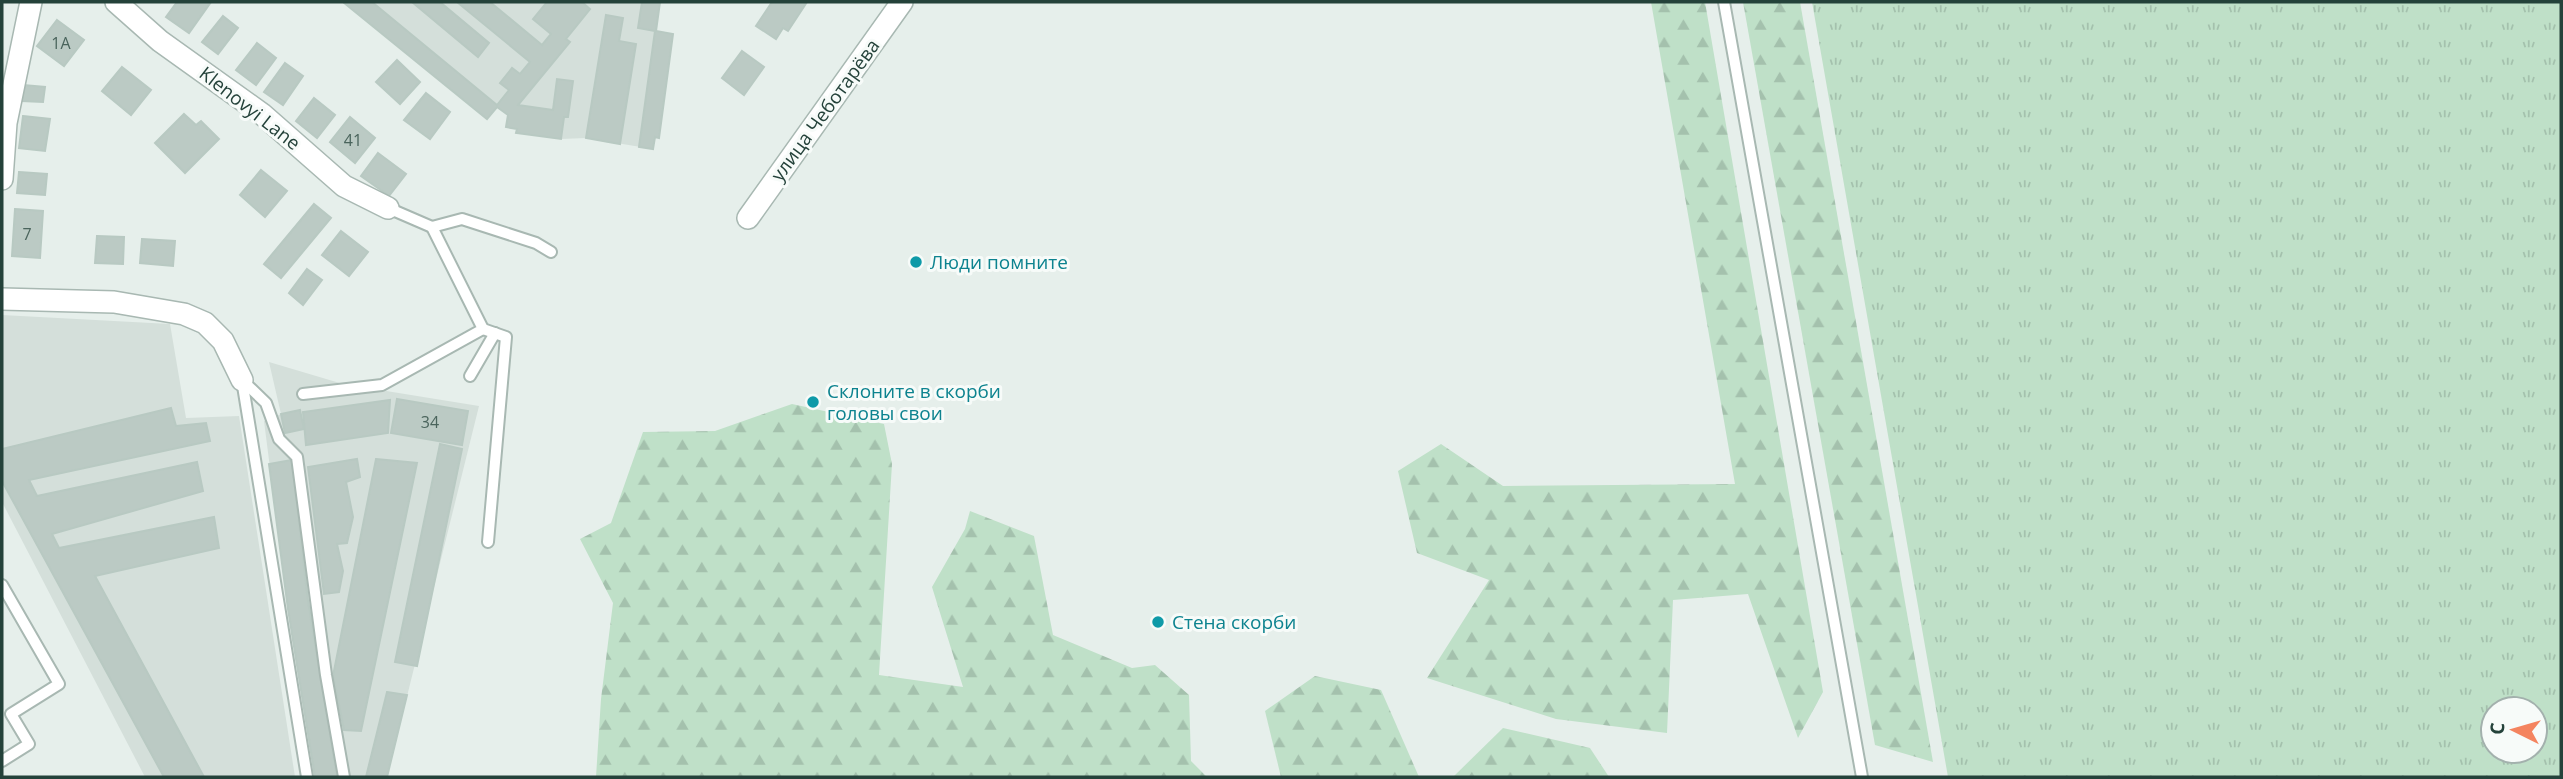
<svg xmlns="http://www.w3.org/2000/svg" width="2563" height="779" viewBox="0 0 2563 779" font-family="'Open Sans',sans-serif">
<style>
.built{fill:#d4dfda}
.grass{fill:url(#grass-tufts);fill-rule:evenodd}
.forest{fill:url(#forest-firs)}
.building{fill:#bbcac4;stroke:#b8c9c2;stroke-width:2}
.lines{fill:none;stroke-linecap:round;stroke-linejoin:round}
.service-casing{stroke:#a8b8b2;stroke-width:14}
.minor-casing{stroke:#a8b8b2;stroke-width:24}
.service{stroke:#fff;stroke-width:10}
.minor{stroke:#fff;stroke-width:21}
.culture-dot{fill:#0f9aa8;stroke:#f7fbf9;stroke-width:2.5}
.labels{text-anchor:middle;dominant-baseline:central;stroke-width:6;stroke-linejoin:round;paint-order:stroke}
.number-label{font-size:16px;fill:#4a645c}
.street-label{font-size:19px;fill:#24423a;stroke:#f7fbf9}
.culture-label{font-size:19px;fill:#0d838f;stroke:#f7fbf9;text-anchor:start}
</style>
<defs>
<pattern id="grass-tufts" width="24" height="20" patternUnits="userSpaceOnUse" patternTransform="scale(1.75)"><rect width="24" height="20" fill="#bfe0c8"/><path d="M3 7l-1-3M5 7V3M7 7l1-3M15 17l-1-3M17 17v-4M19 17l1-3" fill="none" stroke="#a4c1ad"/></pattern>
<pattern id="forest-firs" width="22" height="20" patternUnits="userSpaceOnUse" patternTransform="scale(1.75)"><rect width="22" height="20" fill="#bfe0c8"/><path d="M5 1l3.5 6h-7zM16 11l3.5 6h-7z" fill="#a4c1ad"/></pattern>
</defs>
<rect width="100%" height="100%" fill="#e6efeb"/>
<g class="built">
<polygon points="343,2 660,2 656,31 673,34 659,138 654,137 653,149 586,138 561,139 516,133 516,129 506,127 508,115 498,107 487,119"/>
<polygon points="2,315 170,324 186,418 239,416 295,777 145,777 2,502"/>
<polygon points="269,362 343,384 479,406 387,777 315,777 288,609 264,421 281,414"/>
</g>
<path class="grass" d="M1812 2H2561V777H1948ZM2493 709H2535V751H2493Z"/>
<g class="forest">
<polygon points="1651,2 1705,2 1823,692 1798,738 1748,594 1673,600 1667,733 1556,719 1427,678 1489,580 1417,553 1398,471 1441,444 1503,486 1735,484"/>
<polygon points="1743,2 1800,2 1933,762 1875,745"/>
<polygon points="792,404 884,424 892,464 879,675 963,687 932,587 965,529 970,511 1034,536 1053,635 1132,668 1155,665 1189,695 1191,761 1207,777 596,777 601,699 613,603 580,539 611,523 643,432 715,431"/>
<polygon points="1315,676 1381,690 1419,777 1281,777 1265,711"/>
<polygon points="1503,728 1590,748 1609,777 1453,777"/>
</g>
<g class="building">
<polygon points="177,2 211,2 189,33 166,17"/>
<polygon points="343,2 372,2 497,105 509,90 500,83 512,68 520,74 530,62 457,2 490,2 542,45 551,34 533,19 547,2 582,2 590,9 566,39 570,42 518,105 553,110 557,79 573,81 568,117 564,117 561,139 516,133 517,129 506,127 508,115 497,107 487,119"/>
<polygon points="412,2 440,2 489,43 478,57"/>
<polygon points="642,2 660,2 656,31 673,34 659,138 655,137 653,149 639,147 655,31 638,28"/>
<polygon points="772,2 807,2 788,31 783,28 776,39 756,26"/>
<polygon points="606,15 623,18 619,41 636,44 620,144 586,138"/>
<polygon points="223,16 238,28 218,54 202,42"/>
<polygon points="57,20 84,40 64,66 37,46"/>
<polygon points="257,43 276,58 256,85 236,70"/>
<polygon points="742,51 764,67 744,95 722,78"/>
<polygon points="397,60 420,82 400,104 376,82"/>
<polygon points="285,63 303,76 283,105 264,92"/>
<polygon points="122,67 151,90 131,115 102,91"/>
<polygon points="23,85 45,87 43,102 22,101"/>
<polygon points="426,93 450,112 430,139 404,120"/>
<polygon points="314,98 335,115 317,138 296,121"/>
<polygon points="184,114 196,125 201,121 219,139 185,173 155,143"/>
<polygon points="23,116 50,119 45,151 19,148"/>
<polygon points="350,117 375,138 355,163 330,142"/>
<polygon points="378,153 406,174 389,196 361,176"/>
<polygon points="261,170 287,191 265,217 240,195"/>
<polygon points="19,172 47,174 45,195 17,193"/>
<polygon points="314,204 331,218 281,278 264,264"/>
<polygon points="15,209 43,211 40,258 12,256"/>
<polygon points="341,231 368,252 349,276 322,255"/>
<polygon points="97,236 124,237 123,264 95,263"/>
<polygon points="142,239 175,241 173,266 140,263"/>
<polygon points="307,269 322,280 303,305 289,293"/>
<polygon points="397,399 468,411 462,445 391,433"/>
<polygon points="390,400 388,433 306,445 303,412"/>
<polygon points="171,408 176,426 206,423 210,441 29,480 37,496 197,462 203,491 52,534 59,548 214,517 219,548 95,576 204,777 164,777 2,481 2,449"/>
<polygon points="300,410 304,429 285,433 281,414"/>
<polygon points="440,444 462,449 417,666 395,662"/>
<polygon points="357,459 360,477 346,482 353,517 347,543 337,544 343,571 339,592 324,594 308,467"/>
<polygon points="376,459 417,463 361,731 344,730 333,676"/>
<polygon points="292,460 308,601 337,777 315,777 288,609 269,464"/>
<polygon points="387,692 407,695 387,777 366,777"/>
</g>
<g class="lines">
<g class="service-casing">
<g id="service">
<polyline points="1724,2 1862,777"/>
<polyline points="388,208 432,227 462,219 536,243 551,252"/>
<polyline points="483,329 506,337 488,542"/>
<polyline points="470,376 495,333"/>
<polyline points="242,380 266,403 279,439 297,457 326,675 344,777"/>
<polyline points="242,380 307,777"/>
<polyline points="303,394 382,385 483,329 432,227"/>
<polyline points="2,585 59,684 11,714 29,744 2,761"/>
</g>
</g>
<g class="minor-casing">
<g id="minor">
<polyline points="116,2 160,41 262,114 344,186 388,208"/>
<polyline points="2,179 6,123 31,2"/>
<polyline points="748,218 902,2"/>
<polyline points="2,299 114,302 184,314 205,323 223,341 242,380"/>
</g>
</g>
<use href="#service" class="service"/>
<use href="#minor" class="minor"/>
</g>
<g class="culture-dot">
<circle cx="916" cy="262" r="7"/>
<circle cx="813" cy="402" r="7"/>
<circle cx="1158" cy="622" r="7"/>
</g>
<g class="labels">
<g class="number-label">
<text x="61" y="43">1А</text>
<text x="353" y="140">41</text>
<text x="27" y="234">7</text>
<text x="430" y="422">34</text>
</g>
<g class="street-label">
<text transform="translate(250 108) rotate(38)">Klenovyi Lane</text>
<text transform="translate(825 110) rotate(-54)">улица Чеботарёва</text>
</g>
<g class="culture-label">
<text x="930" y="262">Люди помните</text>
<text x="827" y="391">Склоните в скорби<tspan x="827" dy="22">головы свои</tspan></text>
<text x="1172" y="622">Стена скорби</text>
</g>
</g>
<rect width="2563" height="779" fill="none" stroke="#24423a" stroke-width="7"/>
<g transform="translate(2514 730) rotate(275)"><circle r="33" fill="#f7fbf9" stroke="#a3b1ad" stroke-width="2"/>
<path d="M0-5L12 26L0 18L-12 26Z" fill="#f4845f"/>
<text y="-10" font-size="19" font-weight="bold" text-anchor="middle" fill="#24423a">С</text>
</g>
</svg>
